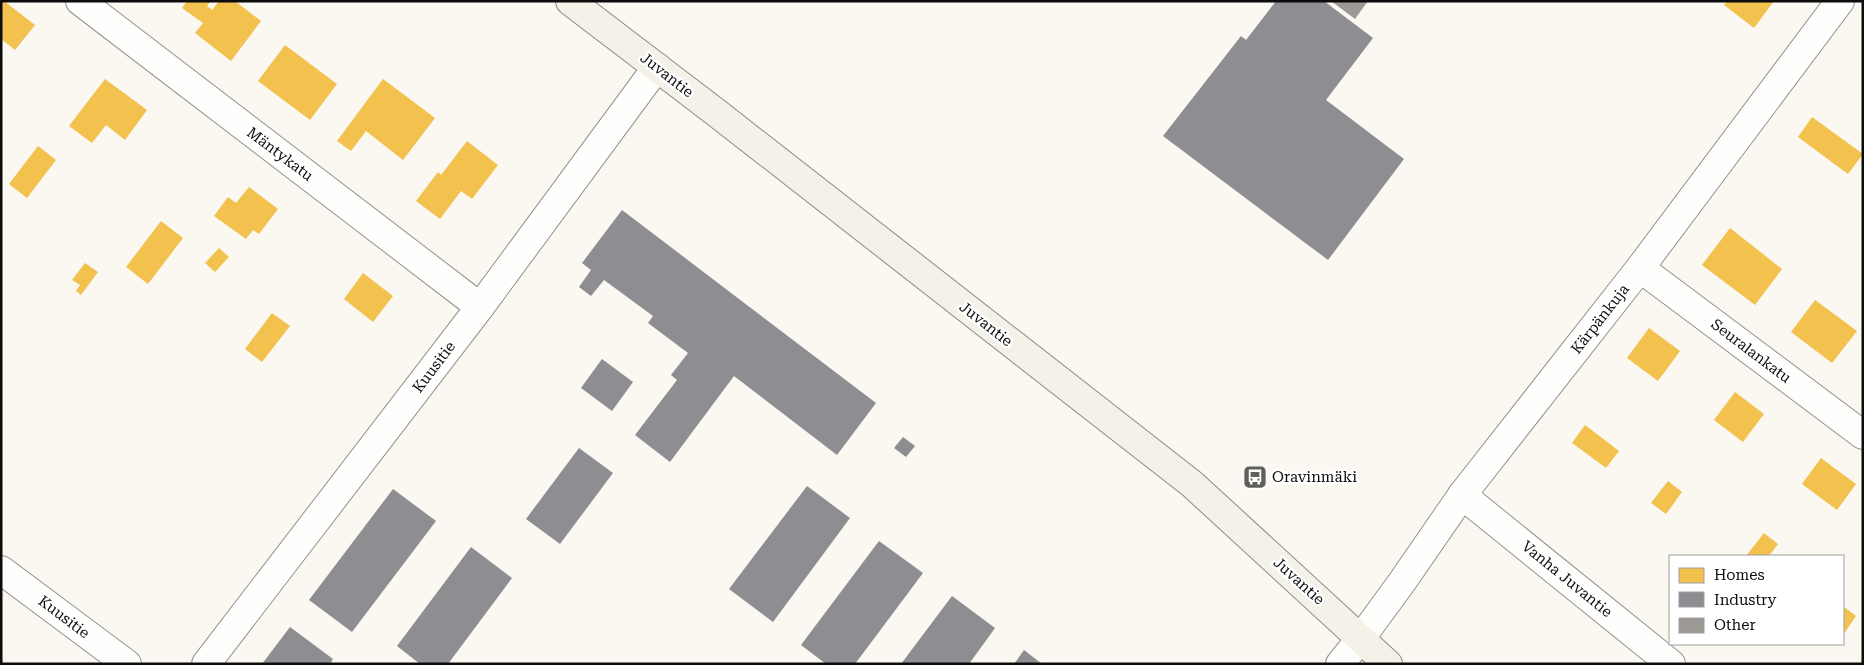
<svg xmlns="http://www.w3.org/2000/svg" width="1864" height="665" viewBox="0 0 1864 665" font-family="'Roboto Serif',serif">
<style>
.homes{fill:#f2c14e}
.industry{fill:#8d8d92}
.building{fill:#9d9a96}
.lines{fill:none;stroke-linecap:round;stroke-linejoin:round}
.minor-casing{stroke:#93928f;stroke-width:30}
.tertiary-casing{stroke:#93928f;stroke-width:30}
.secondary-casing{stroke:#8a8985;stroke-width:30}
.minor{stroke:#fefefd;stroke-width:28}
.tertiary{stroke:#fefefd;stroke-width:28}
.secondary{stroke:#f4f2e8;stroke-width:28}
.labels{text-anchor:middle;dominant-baseline:central;stroke-width:5;stroke-linejoin:round;paint-order:stroke}
.street-label{font-size:15px;fill:#0c0c0c;stroke:#fff}
.poi-label{font-size:15px;fill:#0c0c0c;stroke:#fff;text-anchor:start}
</style>
<rect width="100%" height="100%" fill="#faf8f0"/>
<g class="homes">
<polygon points="1,1 4,1 35,25 15,50 1,39"/>
<polygon points="187,1 211,1 207,6 212,10 219,1 235,1 261,21 231,61 195,33 203,23 182,8"/>
<polygon points="1727,1 1774,1 1754,28 1724,5"/>
<polygon points="285,45 337,84 310,120 258,81"/>
<polygon points="105,79 147,110 125,140 106,125 92,143 69,126"/>
<polygon points="383,79 435,118 403,160 366,131 351,151 337,141"/>
<polygon points="1812,117 1863,154 1848,174 1798,137"/>
<polygon points="467,141 498,165 472,199 461,191 440,219 416,201 438,172 441,175"/>
<polygon points="38,146 56,160 27,198 9,184"/>
<polygon points="249,187 278,209 259,234 253,230 246,239 214,216 228,197 236,203"/>
<polygon points="161,221 183,238 148,284 126,267"/>
<polygon points="1730,228 1782,269 1755,305 1702,265"/>
<polygon points="219,248 229,257 215,272 205,263"/>
<polygon points="85,263 98,272 81,295 76,291 80,285 72,280"/>
<polygon points="363,273 393,296 373,322 344,299"/>
<polygon points="1815,300 1857,331 1832,363 1791,332"/>
<polygon points="272,313 290,326 262,362 245,349"/>
<polygon points="1649,328 1680,351 1658,381 1627,358"/>
<polygon points="1735,392 1764,414 1743,442 1714,420"/>
<polygon points="1585,425 1619,451 1606,468 1572,443"/>
<polygon points="1821,458 1856,484 1837,510 1802,484"/>
<polygon points="1668,481 1682,492 1666,514 1651,503"/>
<polygon points="1764,533 1778,544 1769,556 1746,556"/>
<polygon points="1844,607 1856,616 1843,635 1843,608"/>
</g>
<g class="industry">
<polygon points="1276,1 1324,1 1373,38 1326,100 1404,159 1328,260 1163,136 1241,36 1246,40"/>
<polygon points="622,210 876,403 837,455 734,376 670,462 635,435 677,380 671,375 688,353 648,323 653,316 604,280 591,296 579,287 591,270 582,263"/>
<polygon points="602,359 633,382 612,411 581,388"/>
<polygon points="903,437 915,446 906,457 894,448"/>
<polygon points="579,448 613,473 560,544 526,519"/>
<polygon points="807,486 850,518 773,622 729,589"/>
<polygon points="393,489 436,521 352,632 309,600"/>
<polygon points="879,541 923,573 855,664 826,664 801,645"/>
<polygon points="471,547 512,578 448,664 420,664 397,646"/>
<polygon points="952,596 995,628 969,664 901,664"/>
<polygon points="290,627 333,659 330,664 262,664"/>
<polygon points="1024,650 1042,664 1014,664"/>
</g>
<polygon class="building" points="1331,1 1368,1 1355,19"/>
<g class="lines">
<g class="minor-casing">
<g id="minor">
<polyline points="80,1 480,307"/>
<polyline points="1640,268 1863,435"/>
<polyline points="1462,495 1671,664"/>
<polyline points="1,570 127,664"/>
<polyline points="1361,638 1402,582 1462,495 1640,268 1840,1"/>
<polyline points="206,664 480,307 657,67"/>
</g>
</g>
<g class="tertiary-casing">
<polyline id="tertiary" points="1340,664 1361,638"/>
</g>
<g class="secondary-casing">
<polyline id="secondary" points="570,1 718,114 1192,484 1388,664"/>
</g>
<use href="#minor" class="minor"/>
<use href="#tertiary" class="tertiary"/>
<use href="#secondary" class="secondary"/>
</g>
<defs>
<g id="bus-square" transform="scale(1.25)"><rect x="-9" y="-9" width="18" height="18" rx="4" fill="#5f5f5c" stroke="#fff"/><path d="M-5-6H5V4H4V6H2V4H-2V6H-4V4H-5ZM-3.5-4V0h7V-4ZM-3.5 1.2v1.5H-2V1.2ZM2 1.2v1.5H3.5V1.2Z" fill="#fff"/></g>
</defs>
<g fill-rule="evenodd">
<use href="#bus-square" x="1255" y="477"/>
</g>
<g class="labels">
<g class="street-label">
<text transform="translate(667 75) rotate(38)">Juvantie</text>
<text transform="translate(280 154) rotate(37)">Mäntykatu</text>
<text transform="translate(1600 319) rotate(-52)">Kärpänkuja</text>
<text transform="translate(986 324) rotate(38)">Juvantie</text>
<text transform="translate(1751 351) rotate(37)">Seuralankatu</text>
<text transform="translate(434 367) rotate(-53)">Kuusitie</text>
<text transform="translate(1567 579) rotate(39)">Vanha Juvantie</text>
<text transform="translate(1299 581) rotate(42)">Juvantie</text>
<text transform="translate(64 617) rotate(37)">Kuusitie</text>
</g>
<g class="poi-label">
<text x="1272" y="477">Oravinmäki</text>
</g>
</g>
<rect width="1864" height="665" fill="none" stroke="#0c0c0c" stroke-width="5"/>
<rect x="1669" y="555" width="175" height="90" fill="#ffffff" stroke="#9e9e9e"/>
<rect x="1679" y="568" width="25" height="15" fill="#f2c14e" stroke="#9e9e9e"/>
<text x="1714" y="580" font-size="15" fill="#0c0c0c">Homes</text>
<rect x="1679" y="592" width="25" height="15" fill="#8d8d92" stroke="#9e9e9e"/>
<text x="1714" y="605" font-size="15" fill="#0c0c0c">Industry</text>
<rect x="1679" y="618" width="25" height="15" fill="#9d9a96" stroke="#9e9e9e"/>
<text x="1714" y="630" font-size="15" fill="#0c0c0c">Other</text>
</svg>
